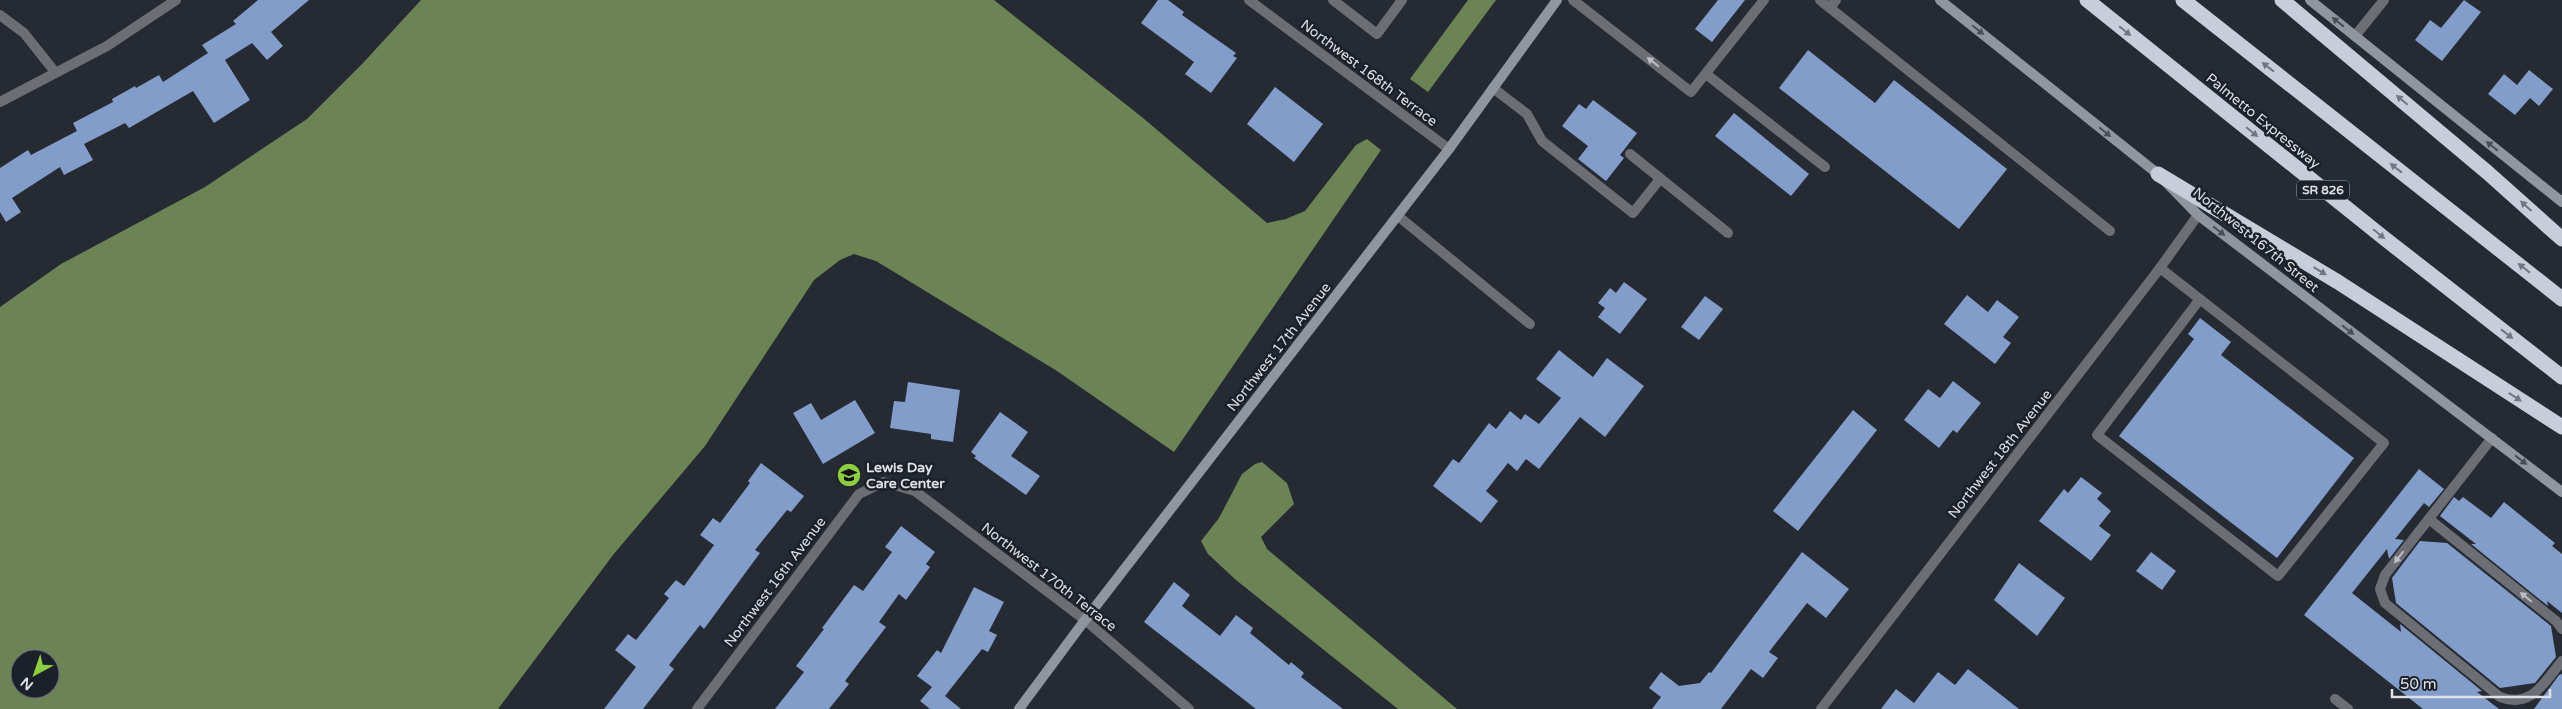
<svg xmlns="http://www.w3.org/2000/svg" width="2562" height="709" viewBox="0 0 2562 709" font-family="'Varela Round',sans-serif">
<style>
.water{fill:#6c8455;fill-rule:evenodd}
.building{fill:#839dcb}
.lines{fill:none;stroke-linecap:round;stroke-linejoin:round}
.lane{stroke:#6c6e73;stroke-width:10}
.street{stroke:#6c6e73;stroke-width:10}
.secondary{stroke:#91959d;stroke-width:10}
.highway{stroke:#c7ceda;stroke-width:15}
.oneway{fill:#4a4f57}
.oneway2{fill:#717782}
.oneway3{fill:#bbbec4}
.labels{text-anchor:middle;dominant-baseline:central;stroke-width:5;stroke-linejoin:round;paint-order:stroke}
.shield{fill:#1b2029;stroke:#a3a6ad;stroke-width:1}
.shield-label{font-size:12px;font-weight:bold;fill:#dde0e6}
.street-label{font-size:14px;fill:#dde0e6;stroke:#1b2029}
.poi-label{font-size:14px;font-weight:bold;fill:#dde0e6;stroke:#1b2029;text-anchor:start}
</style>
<rect width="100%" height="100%" fill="#252a33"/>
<g class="water">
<path d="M421 0H994L1143 118 1267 223 1286 219 1305 211 1356 145 1367 139 1381 150 1174 452 1057 371 876 261 854 254 840 260 814 280 705 446 613 555 498 709H0V307L61 264 205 187 307 119 363 63ZM20 659H50V689H20Z"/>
<polygon points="1468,0 1496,0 1428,92 1410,79"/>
<polygon points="1262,462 1287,483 1294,504 1261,537 1267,549 1457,709 1398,709 1236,580 1208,554 1201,541 1219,518 1242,474 1255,464"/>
</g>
<g class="building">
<polygon points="258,0 309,0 271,32 283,46 267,60 252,43 225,60 250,100 214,123 193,91 129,128 125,123 84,144 93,160 64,175 60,167 12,198 21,212 6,222 0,212 0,168 28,150 31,155 77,131 73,123 113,102 112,99 135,86 136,88 159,75 163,82 208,53 202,45 236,24 233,21"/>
<polygon points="1158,0 1168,0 1184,12 1182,15 1236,53 1233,56 1237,58 1211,93 1185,74 1194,62 1141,23"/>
<polygon points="1718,0 1745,0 1712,42 1695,29"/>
<polygon points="2464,0 2481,12 2442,61 2415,40 2430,20 2441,28"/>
<polygon points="1808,50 1875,103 1894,80 2007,169 1959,229 1779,88"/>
<polygon points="2529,70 2553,89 2539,106 2530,98 2515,115 2488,94 2504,74 2517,85"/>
<polygon points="1275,87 1323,124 1294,162 1247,124"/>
<polygon points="1593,100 1637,133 1620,155 1624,158 1606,181 1578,159 1588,146 1562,126 1579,104 1586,109"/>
<polygon points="1734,113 1809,174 1791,196 1715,136"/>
<polygon points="1624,282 1647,299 1620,334 1598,317 1605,308 1598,303 1610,288 1616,293"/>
<polygon points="1967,295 1988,312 1997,300 2019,317 2003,337 2011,343 1995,364 1944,324"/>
<polygon points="1705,296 1723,309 1699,340 1681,327"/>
<polygon points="2200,318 2231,342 2221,355 2354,458 2277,558 2119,436 2194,339 2188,334"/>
<polygon points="1559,350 1593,377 1607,358 1644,386 1605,437 1580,417 1539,469 1526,459 1517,471 1508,463 1486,491 1498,501 1481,523 1433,486 1453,459 1459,463 1489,423 1496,429 1510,411 1521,420 1525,414 1539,424 1561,398 1536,379"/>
<polygon points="1953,381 1981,403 1957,433 1953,430 1939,448 1904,420 1928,389 1940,398"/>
<polygon points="908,382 960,390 953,442 931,439 931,434 890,428 894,401 905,402"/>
<polygon points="855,400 875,433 823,464 793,413 811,403 821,420"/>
<polygon points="1853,410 1877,430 1798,531 1773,511"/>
<polygon points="1000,412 1028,432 1011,456 1040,476 1026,495 974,458 976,456 971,452"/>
<polygon points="761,463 804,496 791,512 787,510 755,550 760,553 704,629 700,625 669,665 674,669 643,709 604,709 636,667 615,650 628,634 636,640 669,598 664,594 676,580 684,586 714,545 700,535 713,518 720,523 750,483 748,481"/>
<polygon points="2419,469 2444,489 2429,507 2424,503 2395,539 2404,540 2389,559 2387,549 2352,593 2401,632 2400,624 2482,691 2477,692 2499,709 2423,709 2304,615"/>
<polygon points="2081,477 2102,493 2097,499 2111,511 2099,526 2111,535 2091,561 2039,521 2064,489 2068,493"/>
<polygon points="2454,497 2459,501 2463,497 2491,518 2504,502 2555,543 2552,546 2562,554 2562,613 2547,601 2548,606 2471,544 2476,544 2440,516"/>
<polygon points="901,526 935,552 926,564 930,567 906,600 899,594 879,622 886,627 845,681 849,684 829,709 775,709 804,672 796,666 824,629 822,628 854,585 863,591 892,552 885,547"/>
<polygon points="2420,541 2447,543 2551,626 2556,657 2535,683 2500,688 2396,603 2392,578"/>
<polygon points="1802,552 1849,589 1826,618 1807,603 1769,652 1778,658 1763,678 1751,669 1721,709 1652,709 1661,697 1649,688 1661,672 1679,686 1700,683 1709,672 1711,673"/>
<polygon points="2151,552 2176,571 2162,590 2136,571"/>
<polygon points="2019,563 2065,598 2037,636 1994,600"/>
<polygon points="1174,582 1190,595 1182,606 1220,636 1236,615 1253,628 1250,633 1289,665 1291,662 1304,673 1301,677 1343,709 1256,709 1144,622"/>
<polygon points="974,587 1004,602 989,631 997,635 988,652 982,649 945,696 961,709 930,709 920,701 932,687 917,676 937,650 941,653"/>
<polygon points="1968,669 2019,709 1881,709 1896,689 1914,703 1938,672 1955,685"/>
<polygon points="2562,674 2562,709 2534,709 2559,675"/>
</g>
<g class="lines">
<g class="lane">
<polyline points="1333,0 1377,34 1402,0"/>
<polyline points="1573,0 1691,92 1764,0"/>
<polyline points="1820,0 2110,231"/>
<polyline points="1830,8 1836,0"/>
<polyline points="1706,74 1825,167"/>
<polyline points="1493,88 1527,114 1542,141 1633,213 1660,179"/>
<polyline points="1630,154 1728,233"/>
<polyline points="1398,216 1530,324"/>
<polyline points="2160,268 2384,443 2278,576 2097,435 2200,299"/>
<path d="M2492 438 2385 575 2380 589 2385 603 2500 697C2532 709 2544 682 2562 661"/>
<polyline points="2429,519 2556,621 2562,629"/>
<polyline points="2335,699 2348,709"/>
</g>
<g class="street">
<polyline points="1249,0 1449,149"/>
<polyline points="0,15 24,33 55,72"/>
<polyline points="2355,36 2384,0"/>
<polyline points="0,102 107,46 176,0"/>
<polyline points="697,709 859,494 884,482 915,491 1085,620 1189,709"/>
<polyline points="1821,709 2160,268 2198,215"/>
</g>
<g class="secondary">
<polyline points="1940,0 2158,174 2198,215 2562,492"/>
<polyline points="2310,0 2562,202"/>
<polyline points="1019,709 1085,620 1449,149 1557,0"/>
</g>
<g class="highway">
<polyline points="2087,0 2384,238 2562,377"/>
<polyline points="2183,0 2562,299"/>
<polyline points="2282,0 2487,172 2562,239"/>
<polyline points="2158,174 2338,282 2562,427"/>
</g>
</g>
<defs><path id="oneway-solid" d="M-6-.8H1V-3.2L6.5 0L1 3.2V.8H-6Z" transform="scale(1.25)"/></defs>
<g class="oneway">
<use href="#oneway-solid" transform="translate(2338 22) rotate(-142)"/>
<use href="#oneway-solid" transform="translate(1978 30) rotate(39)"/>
<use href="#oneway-solid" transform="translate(2105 132) rotate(39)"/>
<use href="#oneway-solid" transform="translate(2492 146) rotate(-141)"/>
<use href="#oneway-solid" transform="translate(2219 231) rotate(38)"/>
<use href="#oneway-solid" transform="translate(2348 330) rotate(38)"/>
<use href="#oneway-solid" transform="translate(2521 460) rotate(38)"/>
</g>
<g class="oneway2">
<use href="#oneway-solid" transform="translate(2125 31) rotate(39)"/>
<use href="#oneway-solid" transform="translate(2268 67) rotate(-142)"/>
<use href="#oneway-solid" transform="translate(2402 100) rotate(-140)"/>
<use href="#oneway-solid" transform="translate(2252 132) rotate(39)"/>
<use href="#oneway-solid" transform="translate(2396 168) rotate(-142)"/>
<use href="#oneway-solid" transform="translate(2526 206) rotate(-138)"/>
<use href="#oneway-solid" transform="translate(2379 234) rotate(39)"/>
<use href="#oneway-solid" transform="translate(2524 268) rotate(-142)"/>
<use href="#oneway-solid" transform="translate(2320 271) rotate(31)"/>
<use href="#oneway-solid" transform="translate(2507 334) rotate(38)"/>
<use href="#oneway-solid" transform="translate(2515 397) rotate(33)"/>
</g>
<g class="oneway3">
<use href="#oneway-solid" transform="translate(1653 62) rotate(-142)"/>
<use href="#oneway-solid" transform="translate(2399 557) rotate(128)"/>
<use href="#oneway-solid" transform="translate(2526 597) rotate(-141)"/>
</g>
<defs>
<g id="school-disc" transform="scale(1.25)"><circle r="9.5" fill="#8ecd42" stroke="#1b2029"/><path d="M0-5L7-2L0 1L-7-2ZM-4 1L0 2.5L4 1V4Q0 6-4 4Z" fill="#111"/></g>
</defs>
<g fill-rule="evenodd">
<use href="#school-disc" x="849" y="475"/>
</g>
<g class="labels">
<rect class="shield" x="2297" y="180.5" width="52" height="19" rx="4"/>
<g class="shield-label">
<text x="2323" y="190">SR 826</text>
</g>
<g class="street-label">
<text transform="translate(1369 73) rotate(37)">Northwest 168th Terrace</text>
<text transform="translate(2263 121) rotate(39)">Palmetto Expressway</text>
<text transform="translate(2256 240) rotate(39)">Northwest 167th Street</text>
<text transform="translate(1279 347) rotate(-52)">Northwest 17th Avenue</text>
<text transform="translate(2000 454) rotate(-52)">Northwest 18th Avenue</text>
<text transform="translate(1049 577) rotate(38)">Northwest 170th Terrace</text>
<text transform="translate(775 582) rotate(-53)">Northwest 16th Avenue</text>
</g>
<g class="poi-label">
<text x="866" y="467">Lewis Day<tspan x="866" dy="16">Care Center</tspan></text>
</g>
</g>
<g transform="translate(35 674) rotate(220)"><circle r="24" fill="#1b2029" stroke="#696d75"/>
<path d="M0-4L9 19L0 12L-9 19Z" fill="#8ecd42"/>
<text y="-8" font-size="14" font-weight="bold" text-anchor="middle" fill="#dde0e6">N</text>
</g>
<path d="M2392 689v8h158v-8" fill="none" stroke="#dde0e6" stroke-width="2.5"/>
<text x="2400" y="689" font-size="15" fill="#dde0e6" stroke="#1b2029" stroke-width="4" paint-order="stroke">50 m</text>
</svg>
